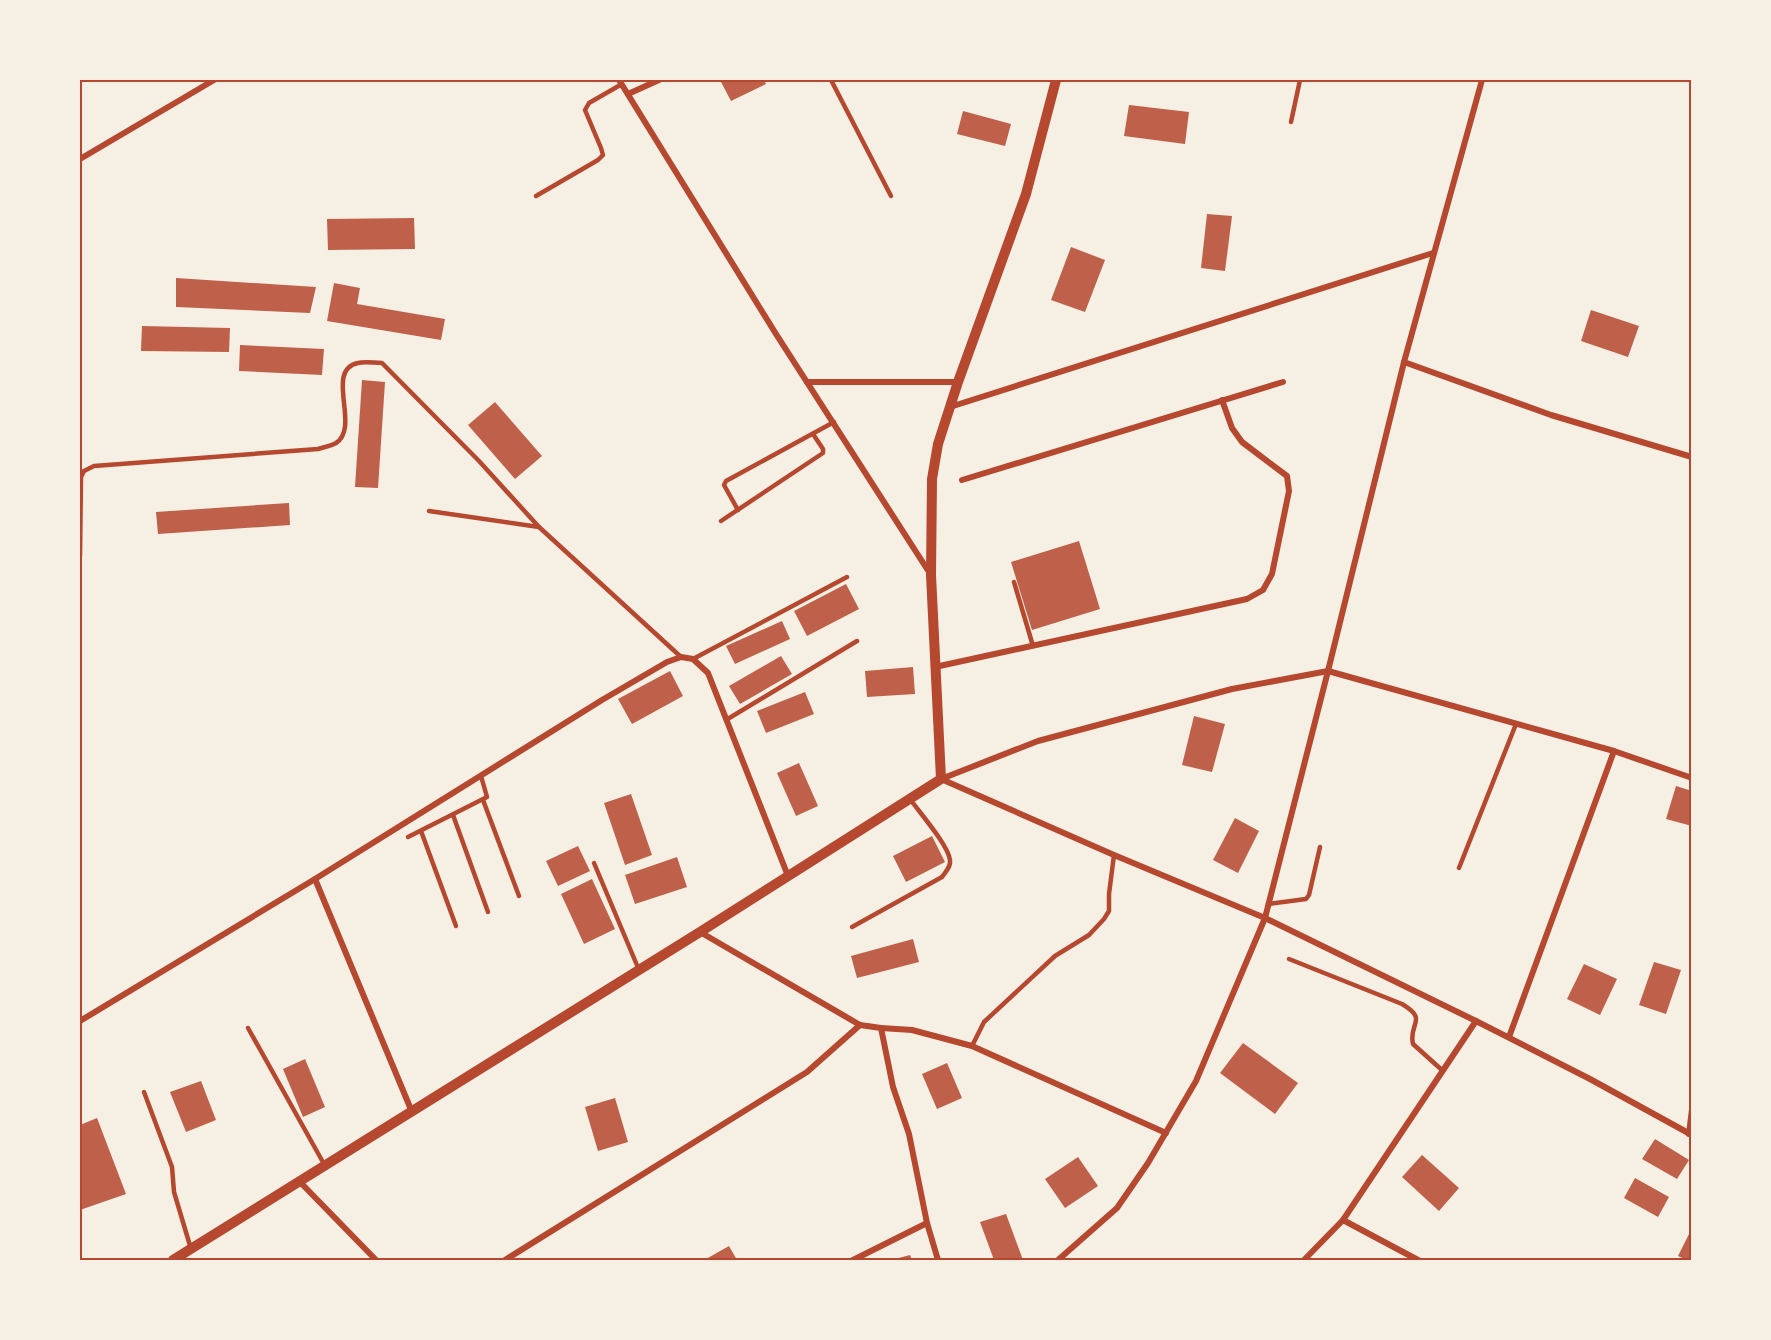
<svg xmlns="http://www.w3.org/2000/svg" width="1771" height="1340" viewBox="0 0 1771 1340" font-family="Arial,sans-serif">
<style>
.building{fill:#bf614a}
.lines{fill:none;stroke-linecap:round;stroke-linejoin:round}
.service{stroke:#b5482f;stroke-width:4.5}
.minor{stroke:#b5482f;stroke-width:6}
.tertiary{stroke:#b5482f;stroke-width:10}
.neatline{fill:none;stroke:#b5482f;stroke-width:2}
</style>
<rect width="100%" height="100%" fill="#f6efe4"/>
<g class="building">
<polygon points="720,80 764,80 766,84 731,101"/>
<polygon points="1129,105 1189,112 1185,144 1124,136"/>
<polygon points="963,111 1011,124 1005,146 957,134"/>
<polygon points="1207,214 1232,216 1225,271 1201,268"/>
<polygon points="414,218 415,249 328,250 327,219"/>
<polygon points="1071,247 1105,260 1085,312 1051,300"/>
<polygon points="176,278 316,287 310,313 176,307"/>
<polygon points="334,283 360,288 357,304 445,319 441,340 327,321"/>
<polygon points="1591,310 1639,326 1628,357 1581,341"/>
<polygon points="142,326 230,328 229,352 141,351"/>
<polygon points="240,345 324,349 322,375 239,371"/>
<polygon points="362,380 385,382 378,488 355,487"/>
<polygon points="495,402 542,456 515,479 468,425"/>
<polygon points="289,503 290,525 158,534 156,512"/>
<polygon points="1079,541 1100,609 1032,630 1011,562"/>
<polygon points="846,584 859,609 807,636 794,611"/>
<polygon points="782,621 790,639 735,664 726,646"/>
<polygon points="781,656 792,674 740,704 729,686"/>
<polygon points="913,667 915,694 867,697 865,671"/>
<polygon points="670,671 683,696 632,724 618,699"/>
<polygon points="805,692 814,714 766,733 757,711"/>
<polygon points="1194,716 1225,724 1212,772 1182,765"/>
<polygon points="799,763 818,806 796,816 777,773"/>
<polygon points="1676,786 1692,791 1692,826 1666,819"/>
<polygon points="631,794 652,855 625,865 604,803"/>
<polygon points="1235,818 1259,831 1238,873 1213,860"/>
<polygon points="932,836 945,862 906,882 893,856"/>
<polygon points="578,846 590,871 558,886 546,861"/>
<polygon points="677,857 687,887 635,904 625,875"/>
<polygon points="592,879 615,929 584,944 561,894"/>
<polygon points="913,939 919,962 857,978 851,956"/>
<polygon points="1654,962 1681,970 1666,1014 1639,1005"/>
<polygon points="1584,964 1617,979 1600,1015 1567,999"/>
<polygon points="1243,1043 1298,1083 1275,1114 1220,1073"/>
<polygon points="305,1059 325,1107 303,1117 283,1069"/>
<polygon points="947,1063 962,1098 937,1109 922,1074"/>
<polygon points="201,1081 216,1120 186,1132 170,1092"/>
<polygon points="615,1098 628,1142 598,1151 585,1107"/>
<polygon points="97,1118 126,1194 80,1210 80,1125"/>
<polygon points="1655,1139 1689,1160 1677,1179 1642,1159"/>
<polygon points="1422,1155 1459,1188 1439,1211 1402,1177"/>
<polygon points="1078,1157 1098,1186 1065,1208 1045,1179"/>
<polygon points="1635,1178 1669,1197 1658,1217 1624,1198"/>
<polygon points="1006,1214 1023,1260 994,1260 980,1222"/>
<polygon points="1689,1234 1692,1235 1692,1260 1687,1260 1678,1256"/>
<polygon points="729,1246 737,1260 707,1260 706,1259"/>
<polygon points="910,1255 912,1260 891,1260"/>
</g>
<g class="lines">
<g class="service">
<polyline points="831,80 891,196"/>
<polyline points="1291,122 1300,80"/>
<polyline points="536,196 598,160 603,155 601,148 585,110 589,103 622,84"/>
<polyline points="738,510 724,485 726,481 834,422"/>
<polyline points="429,511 539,527"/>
<polyline points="721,521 823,453 823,449 813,434"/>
<path d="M80 556 81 477 84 471 94 466 318 449C324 447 331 446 336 443 361 427 324 370 358 363 365 361 374 363 382 363L479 461 539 527 681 657"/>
<polyline points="1014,582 1033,646"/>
<polyline points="693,659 847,577"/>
<polyline points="726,720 857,641"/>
<polyline points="483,800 519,896"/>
<polyline points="453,815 488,912"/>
<polyline points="421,831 456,926"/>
<polyline points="408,837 487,797 481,776"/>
<polyline points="594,863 639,970"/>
<polyline points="1459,868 1516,724"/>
<polyline points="1268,904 1306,899 1309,895 1320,847"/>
<path d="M852 927 942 877C946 871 951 867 950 860 948 845 920 813 910 799"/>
<path d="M1289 959 1402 1004C1429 1020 1408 1023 1413 1044L1443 1071"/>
<polyline points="248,1028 324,1164"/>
<polyline points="972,1046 984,1022 1055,956 1089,935 1104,919 1109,911 1109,894 1114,855"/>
<polyline points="144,1092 172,1167 174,1192 191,1249"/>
</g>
<g class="minor">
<polyline points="619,80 776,334 929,572"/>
<polyline points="628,94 659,80"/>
<polyline points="80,159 214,80"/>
<polyline points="1404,362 1551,415 1692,457"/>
<polyline points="807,382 958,382"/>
<polyline points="950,407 1433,253"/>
<polyline points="962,480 1283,382"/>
<polyline points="935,667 1247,599 1263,590 1272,574 1289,491 1287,476 1242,442 1232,428 1222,400"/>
<polyline points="941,779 1114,855 1265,918 1476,1021 1590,1079 1692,1135"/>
<polyline points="941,779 1038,741 1232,689 1328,671 1614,751 1692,778"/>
<polyline points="315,879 412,1112"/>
<polyline points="700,932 860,1025 881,1028 893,1087 909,1134 927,1223 938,1260"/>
<polyline points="80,1021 315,879 602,700 667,662 681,657 693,659 708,673 788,876"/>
<polyline points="881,1028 912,1030 972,1046 1166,1133"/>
<polyline points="1509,1037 1614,751"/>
<polyline points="1689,1134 1692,1109"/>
<polyline points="300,1182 376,1260"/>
<polyline points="1343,1220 1418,1260"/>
<polyline points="505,1260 807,1072 860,1025"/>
<polyline points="853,1260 927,1223"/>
<polyline points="1058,1260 1117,1208 1148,1163 1196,1081 1265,918 1328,671 1404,362 1482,80"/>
<polyline points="1304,1260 1343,1220 1476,1021"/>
</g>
<polyline class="tertiary" points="173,1260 700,932 941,779 931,575 932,479 938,444 958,382 1026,194 1056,80"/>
</g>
<rect width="1771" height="1340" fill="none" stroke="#f6efe4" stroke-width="162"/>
<rect x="81" y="81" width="1609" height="1178" class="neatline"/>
</svg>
